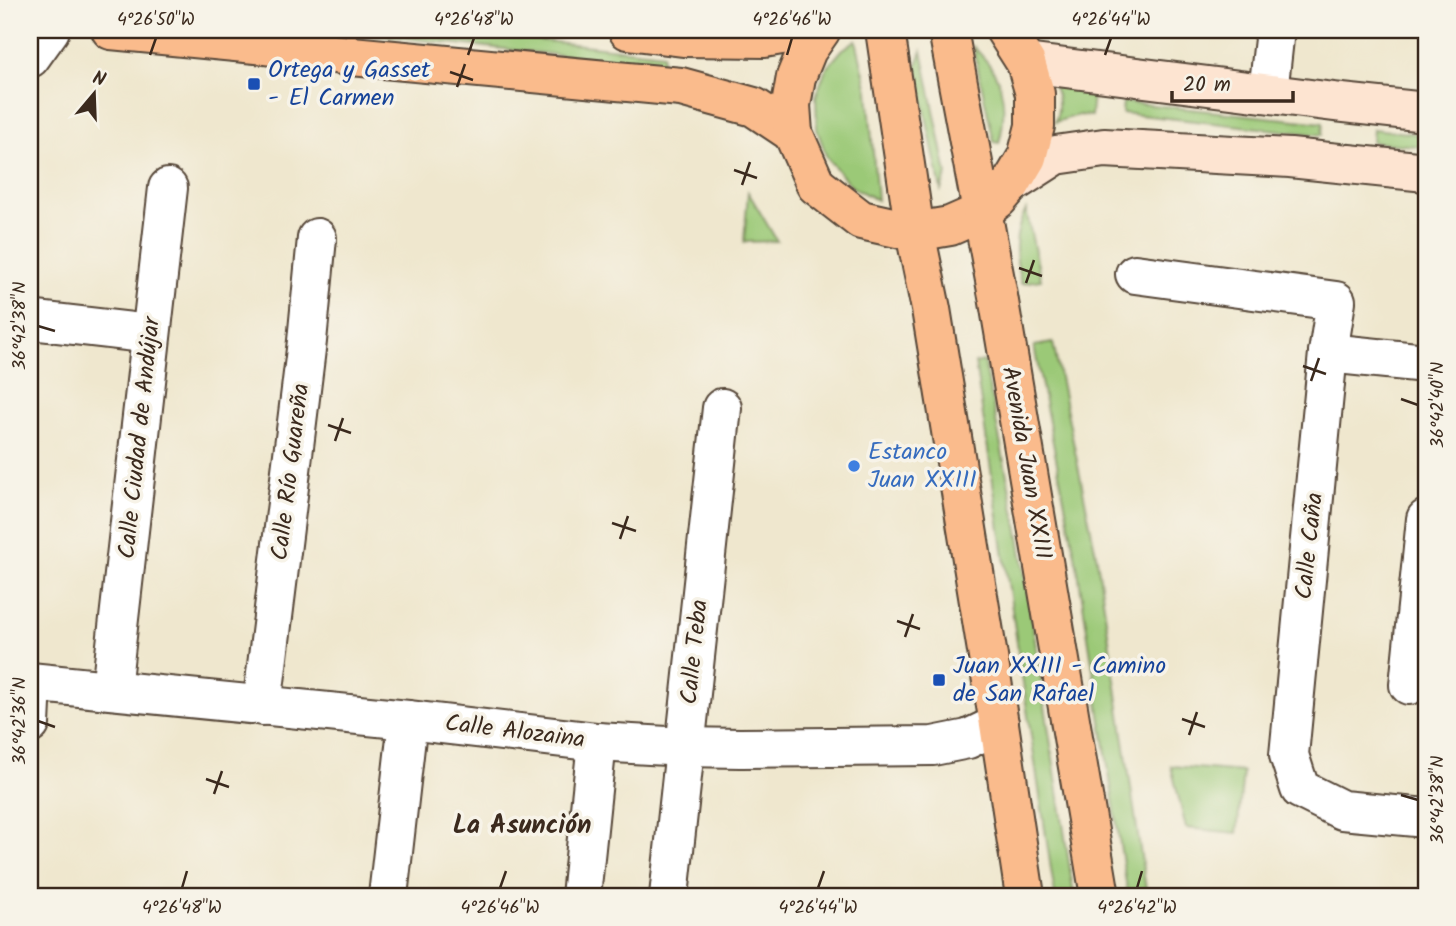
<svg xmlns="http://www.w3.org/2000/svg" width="1456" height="926" viewBox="0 0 1456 926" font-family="Kalam,sans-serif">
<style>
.green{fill:#9bc977;stroke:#6b7a4a;stroke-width:2}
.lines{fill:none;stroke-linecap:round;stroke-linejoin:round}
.street-casing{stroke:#564638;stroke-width:42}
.secondary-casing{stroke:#564638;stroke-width:42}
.primary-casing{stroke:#564638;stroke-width:42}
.street{stroke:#fff;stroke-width:38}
.secondary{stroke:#fde4d1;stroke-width:38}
.primary{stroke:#fabb8c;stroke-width:38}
.ticks{fill:none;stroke:#3b2a1e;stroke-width:2.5}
.transit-dot{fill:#1a4fb4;stroke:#f7f3e8;stroke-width:2.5}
.shop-dot{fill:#3f7fe0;stroke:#f7f3e8;stroke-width:2.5}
.labels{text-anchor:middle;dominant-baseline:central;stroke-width:7;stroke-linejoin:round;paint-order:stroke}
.transit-label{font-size:24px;fill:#164399;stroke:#f7f3e8;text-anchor:start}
.street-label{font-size:24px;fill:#3b2a1e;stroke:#f7f3e8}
.shop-label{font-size:24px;fill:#366cbe;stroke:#f7f3e8;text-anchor:start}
.neighbourhood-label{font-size:26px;font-weight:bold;fill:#3b2a1e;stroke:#f7f3e8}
.neatline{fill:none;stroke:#3b2a1e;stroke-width:2.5}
.ticks-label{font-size:18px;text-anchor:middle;fill:#3b2a1e}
</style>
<rect width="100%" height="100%" fill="#f7f3e8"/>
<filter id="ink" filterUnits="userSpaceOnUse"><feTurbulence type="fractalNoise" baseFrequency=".0143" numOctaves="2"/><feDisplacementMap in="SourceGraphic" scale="14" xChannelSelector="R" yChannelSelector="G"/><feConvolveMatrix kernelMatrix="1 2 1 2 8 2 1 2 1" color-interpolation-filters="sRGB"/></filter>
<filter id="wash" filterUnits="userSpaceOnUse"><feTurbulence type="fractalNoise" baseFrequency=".00686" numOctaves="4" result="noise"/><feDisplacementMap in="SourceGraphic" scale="28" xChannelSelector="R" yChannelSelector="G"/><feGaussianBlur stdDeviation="1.57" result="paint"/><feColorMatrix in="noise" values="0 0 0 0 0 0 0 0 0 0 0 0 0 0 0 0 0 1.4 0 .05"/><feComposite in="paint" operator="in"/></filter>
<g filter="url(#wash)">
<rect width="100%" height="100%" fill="#efe7ce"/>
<g class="green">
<polygon points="329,30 446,30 663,54 662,66"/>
<polygon points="856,40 868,91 877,200 852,187 827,158 817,129 816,96 826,69 842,50"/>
<path d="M973 46C980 54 989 62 994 72 1006 93 1005 120 999 143L994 142Z"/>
<polygon points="922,51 947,174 941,190 916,67"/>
<path d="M1051 80 1093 92 1091 116 1079 115 1055 122C1061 106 1058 94 1051 80Z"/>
<polygon points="1123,102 1323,123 1322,135 1122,113"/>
<polygon points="1373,129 1426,135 1426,147 1372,142"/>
<polygon points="748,192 777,241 744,242"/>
<path d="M1026 210 1041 280 1021 283C1015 256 1012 235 1026 210Z"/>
<polygon points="1053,343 1097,559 1147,896 1128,896 1077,565 1034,346"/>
<polygon points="984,361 1019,536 1074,896 1055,896 975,363"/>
<polygon points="1171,766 1243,772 1237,833 1186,828"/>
</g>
</g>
<g filter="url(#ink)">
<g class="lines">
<g class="street-casing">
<g id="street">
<polyline points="30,58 50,30"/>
<polyline points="1268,93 1275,30"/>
<polyline points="1135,274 1336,301 1328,353 1289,755 1300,789 1342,810 1426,818"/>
<polyline points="30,320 151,334"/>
<polyline points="1328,353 1426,363"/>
<polyline points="30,682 408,720 597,742 685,747 740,748 933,746 968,739 999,724"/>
<polyline points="1409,685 1426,519"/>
<polyline points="111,689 168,188"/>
<polyline points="262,706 307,341 317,238"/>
<polyline points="30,724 32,683"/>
<polyline points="388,896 408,720"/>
<polyline points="581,896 597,742"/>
<polyline points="669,896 722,408"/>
</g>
</g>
<g class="secondary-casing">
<g id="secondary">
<polyline points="1026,63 1334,102 1426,112"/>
<polyline points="1011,184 1056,155 1104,148 1290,158 1426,172"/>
</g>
</g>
<g class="primary-casing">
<g id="primary">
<polyline points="111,30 256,44 341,55 681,87 754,107 793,133"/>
<polyline points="628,30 683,37 764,38 810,30"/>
<polyline points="821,30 807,50 796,77 791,105 793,133 816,185 861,220 915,232 950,226 982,212 998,199 1011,184 1027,157 1035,126 1035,94 1026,63 1005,30"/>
<polyline points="885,30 915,232 931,309 999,724 1025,896"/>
<polyline points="948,30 998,296 1100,896"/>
</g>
</g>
<use href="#street" class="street"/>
<use href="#secondary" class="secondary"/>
<use href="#primary" class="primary"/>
</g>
</g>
<path class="ticks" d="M150 55 156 38M468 55 474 38M787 55 792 38M1105 55 1111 38M450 72 473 80M457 87 465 64M734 170 757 178M742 185 750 162M1019 268 1042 276M1026 283 1034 260M38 326 55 331M1303 366 1326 374M1311 381 1319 358M1401 399 1418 405M328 425 351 433M335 441 343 418M612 523 636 531M620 539 628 516M897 621 920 629M905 637 913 614M1182 719 1205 727M38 721 55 727M1189 735 1197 712M206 779 229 787M214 794 222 771M1401 795 1418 800M182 888 187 871M500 888 506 871M818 888 824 871M1137 888 1142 871"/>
<g class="transit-dot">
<rect x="247" y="77" width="14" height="14" rx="3.5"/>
<rect x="932" y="673" width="14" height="14" rx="3.5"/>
</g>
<circle class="shop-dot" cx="854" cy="466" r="7"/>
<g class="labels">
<g class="transit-label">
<text x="268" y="70">Ortega y Gasset<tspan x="268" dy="28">- El Carmen</tspan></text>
<text x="953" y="666">Juan XXIII - Camino<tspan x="953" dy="28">de San Rafael</tspan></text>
</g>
<g class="street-label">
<text transform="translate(140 438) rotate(-84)">Calle Ciudad de Andújar</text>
<text transform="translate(1026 463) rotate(80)">Avenida Juan XXIII</text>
<text transform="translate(291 472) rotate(-83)">Calle Río Guareña</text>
<text transform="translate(1310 546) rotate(-84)">Calle Caña</text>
<text transform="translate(695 652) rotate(-84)">Calle Teba</text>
<text transform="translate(515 732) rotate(7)">Calle Alozaina</text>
</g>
<g class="shop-label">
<text x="868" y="452">Estanco<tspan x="868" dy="28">Juan XXIII</tspan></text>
</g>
<g class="neighbourhood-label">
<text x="522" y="826">La Asunción</text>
</g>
</g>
<rect width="1456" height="926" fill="none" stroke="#f7f3e8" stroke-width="77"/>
<g transform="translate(94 94) rotate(19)" stroke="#f7f3e8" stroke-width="5" paint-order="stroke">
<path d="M0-5L12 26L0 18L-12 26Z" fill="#3b2a1e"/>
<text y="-10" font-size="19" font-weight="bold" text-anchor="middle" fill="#3b2a1e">N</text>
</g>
<path d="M1172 91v10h121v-10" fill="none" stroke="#3b2a1e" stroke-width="3.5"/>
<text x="1183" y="91" font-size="21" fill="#3b2a1e" stroke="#f7f3e8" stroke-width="5" paint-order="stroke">20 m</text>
<rect x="38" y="38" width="1380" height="850" class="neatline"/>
<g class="ticks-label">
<text x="156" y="25">4°26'50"W</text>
<text x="474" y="25">4°26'48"W</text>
<text x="792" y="25">4°26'46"W</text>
<text x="1111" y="25">4°26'44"W</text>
<text transform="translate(19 326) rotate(-90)" y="6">36°42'38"N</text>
<text transform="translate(1437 405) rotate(-90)" y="6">36°42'40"N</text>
<text transform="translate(19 721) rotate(-90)" y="6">36°42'36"N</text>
<text transform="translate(1437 800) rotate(-90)" y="6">36°42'38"N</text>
<text x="182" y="913">4°26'48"W</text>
<text x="500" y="913">4°26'46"W</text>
<text x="818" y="913">4°26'44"W</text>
<text x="1137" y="913">4°26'42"W</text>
</g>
</svg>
